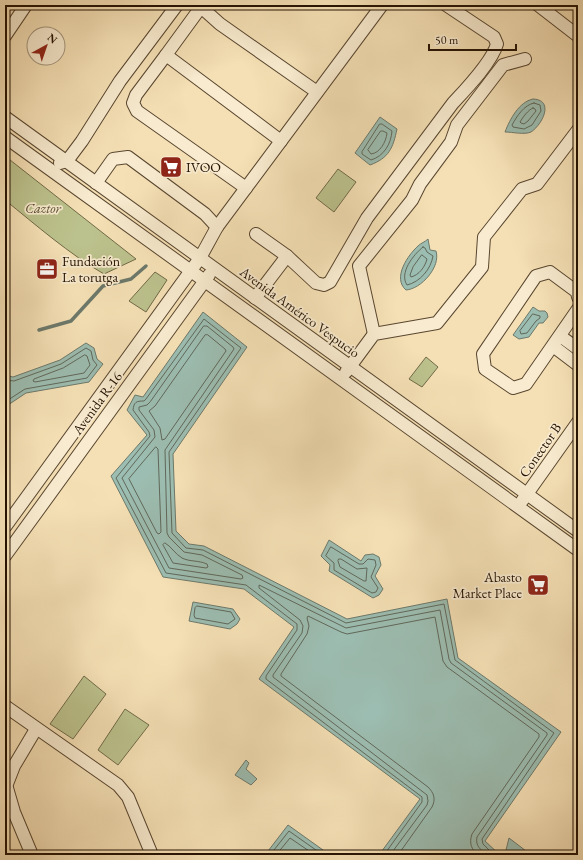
<svg xmlns="http://www.w3.org/2000/svg" width="583" height="860" viewBox="0 0 583 860" font-family="'EB Garamond',serif">
<style>
.green{fill:#bcc28d;stroke:#706a48}
.water{fill:#9cbdb1;stroke:#6c796b}
.lines{fill:none;stroke-linecap:round;stroke-linejoin:round}
.shore{stroke:#60685a;stroke-width:1}
.stream{stroke:#6c796b;stroke-width:3.5}
.minor-casing{stroke:#594630;stroke-width:14}
.minor{stroke:#f8ebcf;stroke-width:12}
.labels{text-anchor:middle;dominant-baseline:central;stroke-width:3.5;stroke-linejoin:round;paint-order:stroke}
.poi-label{font-size:14px;fill:#251203;stroke:#f8ebcf;text-anchor:start}
.park-label{font-size:14px;font-style:italic;fill:#5a5033;stroke:#f8ebcf}
.street-label{font-size:14px;fill:#251203;stroke:#f8ebcf}
</style>
<rect width="100%" height="100%" fill="#f5e0b5"/>
<filter id="stains"><feTurbulence type="fractalNoise" baseFrequency=".005" numOctaves="4"/><feColorMatrix values="0 0 0 0 .2 0 0 0 0 .09 0 0 0 0 .02 0 0 0 .5 -.17"/></filter>
<radialGradient id="worn" r=".72"><stop offset=".6" stop-color="#630" stop-opacity="0"/><stop offset="1" stop-color="#630" stop-opacity=".3"/></radialGradient>
<g class="green">
<path d="M5 156 136 259 104 274C69 254 36 225 5 200Z"/>
<polygon points="338,169 356,182 334,212 316,198"/>
<polygon points="155,272 167,280 146,312 129,301"/>
<polygon points="426,357 438,367 422,387 409,379"/>
<polygon points="84,676 106,694 73,739 50,724"/>
<polygon points="125,709 149,725 118,765 98,750"/>
</g>
<g class="water">
<path d="M533 99C555 100 542 125 531 132 524 135 513 132 505 132 510 119 519 102 533 99Z"/>
<path d="M380 117 397 129C393 148 389 158 370 165L355 153Z"/>
<path d="M428 239 430 250 436 251C441 267 421 289 406 290 392 278 408 255 418 246 421 243 425 242 428 239Z"/>
<polygon points="533,307 539,311 545,311 547,313 548,317 543,323 539,323 529,337 519,339 513,335"/>
<polygon points="203,312 247,347 173,454 176,531 189,544 204,546 347,619 447,599 458,658 561,732 485,841 500,855 379,855 420,799 259,679 294,627 244,589 163,577 111,476 147,435 127,410 135,395 143,397"/>
<polygon points="86,343 94,348 97,359 103,364 89,382 26,393 5,407 5,375 13,377 60,360"/>
<polygon points="329,540 361,561 365,555 373,554 379,557 381,565 375,576 383,589 379,595 373,598 329,571 330,565 321,556"/>
<polygon points="193,602 233,609 240,619 237,624 230,629 189,621"/>
<polygon points="246,760 249,763 246,769 257,779 251,785 235,775"/>
<polygon points="288,825 330,855 265,855"/>
<polygon points="509,838 530,854 552,851 552,855 512,855 506,850"/>
</g>
<g class="lines">
<g class="shore">
<path d="M534 103 540 105 541 111 532 125 524 129 513 127 512 125C517 116 524 105 534 103Z"/>
<path d="M533 108 535 109 536 111 528 121 524 124 521 123 520 122C523 117 528 110 533 108Z"/>
<path d="M380 124H382L392 131C391 144 384 156 371 160L362 154V152Z"/>
<path d="M381 131H383L387 133C386 142 380 153 371 154L368 150Z"/>
<path d="M423 247 425 248 427 252 433 256C431 269 420 282 407 285 399 273 413 255 423 247Z"/>
<path d="M422 255 427 259C425 267 419 275 411 277L410 275 413 267Z"/>
<polygon points="533,314 540,316 540,318 536,321 527,333 521,334 520,331"/>
<polygon points="204,326 207,326 233,347 234,349 165,450 167,533 169,537 184,552 202,555 242,575 243,578 241,579 169,568 122,478 155,437 154,430 139,410 139,407 147,405 150,402"/>
<polygon points="208,335 225,349 226,351 165,439 162,440 160,428 149,411 155,406 205,335"/>
<polygon points="85,355 87,356 90,365 84,373 35,382 33,381 34,379 63,368"/>
<polyline points="5,380 14,381 61,364 86,348 91,351 93,360 97,365 87,378 25,389 5,402"/>
<polygon points="156,447 158,449 161,532 159,534 157,533 129,479"/>
<path d="M165 543C171 546 175 554 182 558 190 562 198 560 207 564L208 567 206 568 173 563 163 545Z"/>
<polygon points="331,547 359,564 363,564 368,559 375,560 376,565 371,577 378,588 376,592 372,593 334,570 334,563 326,556"/>
<polygon points="339,559 341,559 357,569 367,568 366,581 364,581 340,567 338,561"/>
<polygon points="197,606 231,612 235,619 228,624 195,618 194,615 195,608"/>
<polyline points="270,855 289,831 323,855"/>
<polyline points="276,855 290,838 315,855"/>
<path d="M384 855 422 802V797L266 679V676L297 630V624L246 585 166 573 116 478 150 436 149 432 133 410C134 402 136 401 144 401L146 399 204 319 241 348 169 452 172 533 186 548 203 550 346 623 444 604 455 660 554 733 482 839 483 844 494 855"/>
<path d="M390 855 427 805 428 801 427 795 273 677V675L302 633 303 626 300 620 259 588V585L346 628 440 610 449 659 451 663 547 733V735L477 837C475 846 481 850 487 855"/>
<path d="M398 855 432 807C436 799 434 793 428 787L281 676V674L307 634 309 626 307 618 308 616 341 632 347 634 435 617 443 661 447 667 539 734V737L472 834C469 843 471 849 478 855"/>
</g>
<polyline class="stream" points="39,330 71,321 103,286 131,279 146,266"/>
<g class="minor-casing">
<g id="minor">
<polyline points="202,5 201,7 220,24 317,92"/>
<polyline points="538,5 578,36"/>
<polyline points="5,36 26,5"/>
<polyline points="166,55 201,7"/>
<polyline points="5,117 578,531"/>
<polyline points="5,137 578,550"/>
<polyline points="60,163 67,161 82,141 120,81 177,5"/>
<polyline points="96,183 113,159 128,157 205,214 217,227"/>
<polyline points="246,188 137,111 133,103 136,95 166,55 281,141"/>
<path d="M256 234 287 256 316 283 324 285 330 282 367 218 453 103C466 89 492 62 497 44L494 37 446 5"/>
<polyline points="578,297 577,292 550,272 536,276 483,354 485,369 513,388 526,384 578,309"/>
<polyline points="255,298 287,256"/>
<polyline points="374,334 359,266 412,200 420,184 451,142 457,125 503,65 525,59"/>
<polyline points="560,336 578,349"/>
<polyline points="553,346 578,365"/>
<polyline points="346,372 374,334 437,323 482,267 484,237 522,189 537,184 578,130"/>
<polyline points="522,501 578,422"/>
<polyline points="5,527 200,258 217,227 382,5"/>
<polyline points="5,556 209,275"/>
<polyline points="5,706 118,785 128,797 152,855"/>
<polyline points="7,788 14,812 32,855"/>
<polyline points="5,789 14,766 36,729"/>
</g>
</g>
<use href="#minor" class="minor"/>
</g>
<defs>
<g id="supermarket-square" transform="scale(1.15)"><rect x="-9" y="-9" width="18" height="18" rx="4" fill="#8f2418" stroke="#f8ebcf"/><path d="M-6-5.5h2.5l.6 2H6L4.5 2H-2.5L-4.4-4H-6ZM-1.5 3.2a1.3 1.3 0 1 0 .1 0ZM3 3.2a1.3 1.3 0 1 0 .1 0Z" fill="#fff"/></g>
<g id="office-square" transform="scale(1.15)"><rect x="-9" y="-9" width="18" height="18" rx="4" fill="#8f2418" stroke="#f8ebcf"/><path d="M-6-3h4V-5.5h4V-3h4V5H-6ZM-1-4.5V-3h2v-1.5ZM-6 0V1H6V0Z" fill="#fff"/></g>
</defs>
<g fill-rule="evenodd">
<use href="#supermarket-square" x="171" y="167"/>
<use href="#office-square" x="47" y="269"/>
<use href="#supermarket-square" x="538" y="585"/>
</g>
<g class="labels">
<g class="poi-label">
<text x="186" y="167">IVOO</text>
<text x="62" y="261">Fundación<tspan x="62" dy="16">La torutga</tspan></text>
<text x="522" y="577" text-anchor="end">Abasto<tspan x="522" dy="16">Market Place</tspan></text>
</g>
<g class="park-label">
<text x="43" y="208">Caztor</text>
</g>
<g class="street-label">
<text transform="translate(300 312) rotate(36)">Avenida Américo Vespucio</text>
<text transform="translate(97 403) rotate(-54)">Avenida R-16</text>
<text transform="translate(540 450) rotate(-55)">Conector B</text>
</g>
</g>
<rect width="583" height="860" fill="none" stroke="#f5e0b5" stroke-width="20"/>
<rect x="6" y="6" width="571" height="848" fill="none" stroke="#251203" stroke-width="2"/>
<rect x="10" y="10" width="563" height="840" fill="none" stroke="#251203"/>
<g transform="translate(46 46) rotate(40)"><circle r="19" fill="#f8ebcf" stroke="#a4947d"/>
<path d="M0-3L7 15L0 10L-7 15Z" fill="#8f2418"/>
<text y="-6" font-size="11" font-weight="bold" text-anchor="middle" fill="#251203">N</text>
</g>
<path d="M429 44v6h87v-6" fill="none" stroke="#251203" stroke-width="2"/>
<text x="435" y="44" font-size="12" fill="#251203" stroke="#f8ebcf" stroke-width="3" paint-order="stroke">50 m</text>
<rect width="100%" height="100%" filter="url(#stains)"/>
<rect width="100%" height="100%" fill="url(#worn)"/>
</svg>
